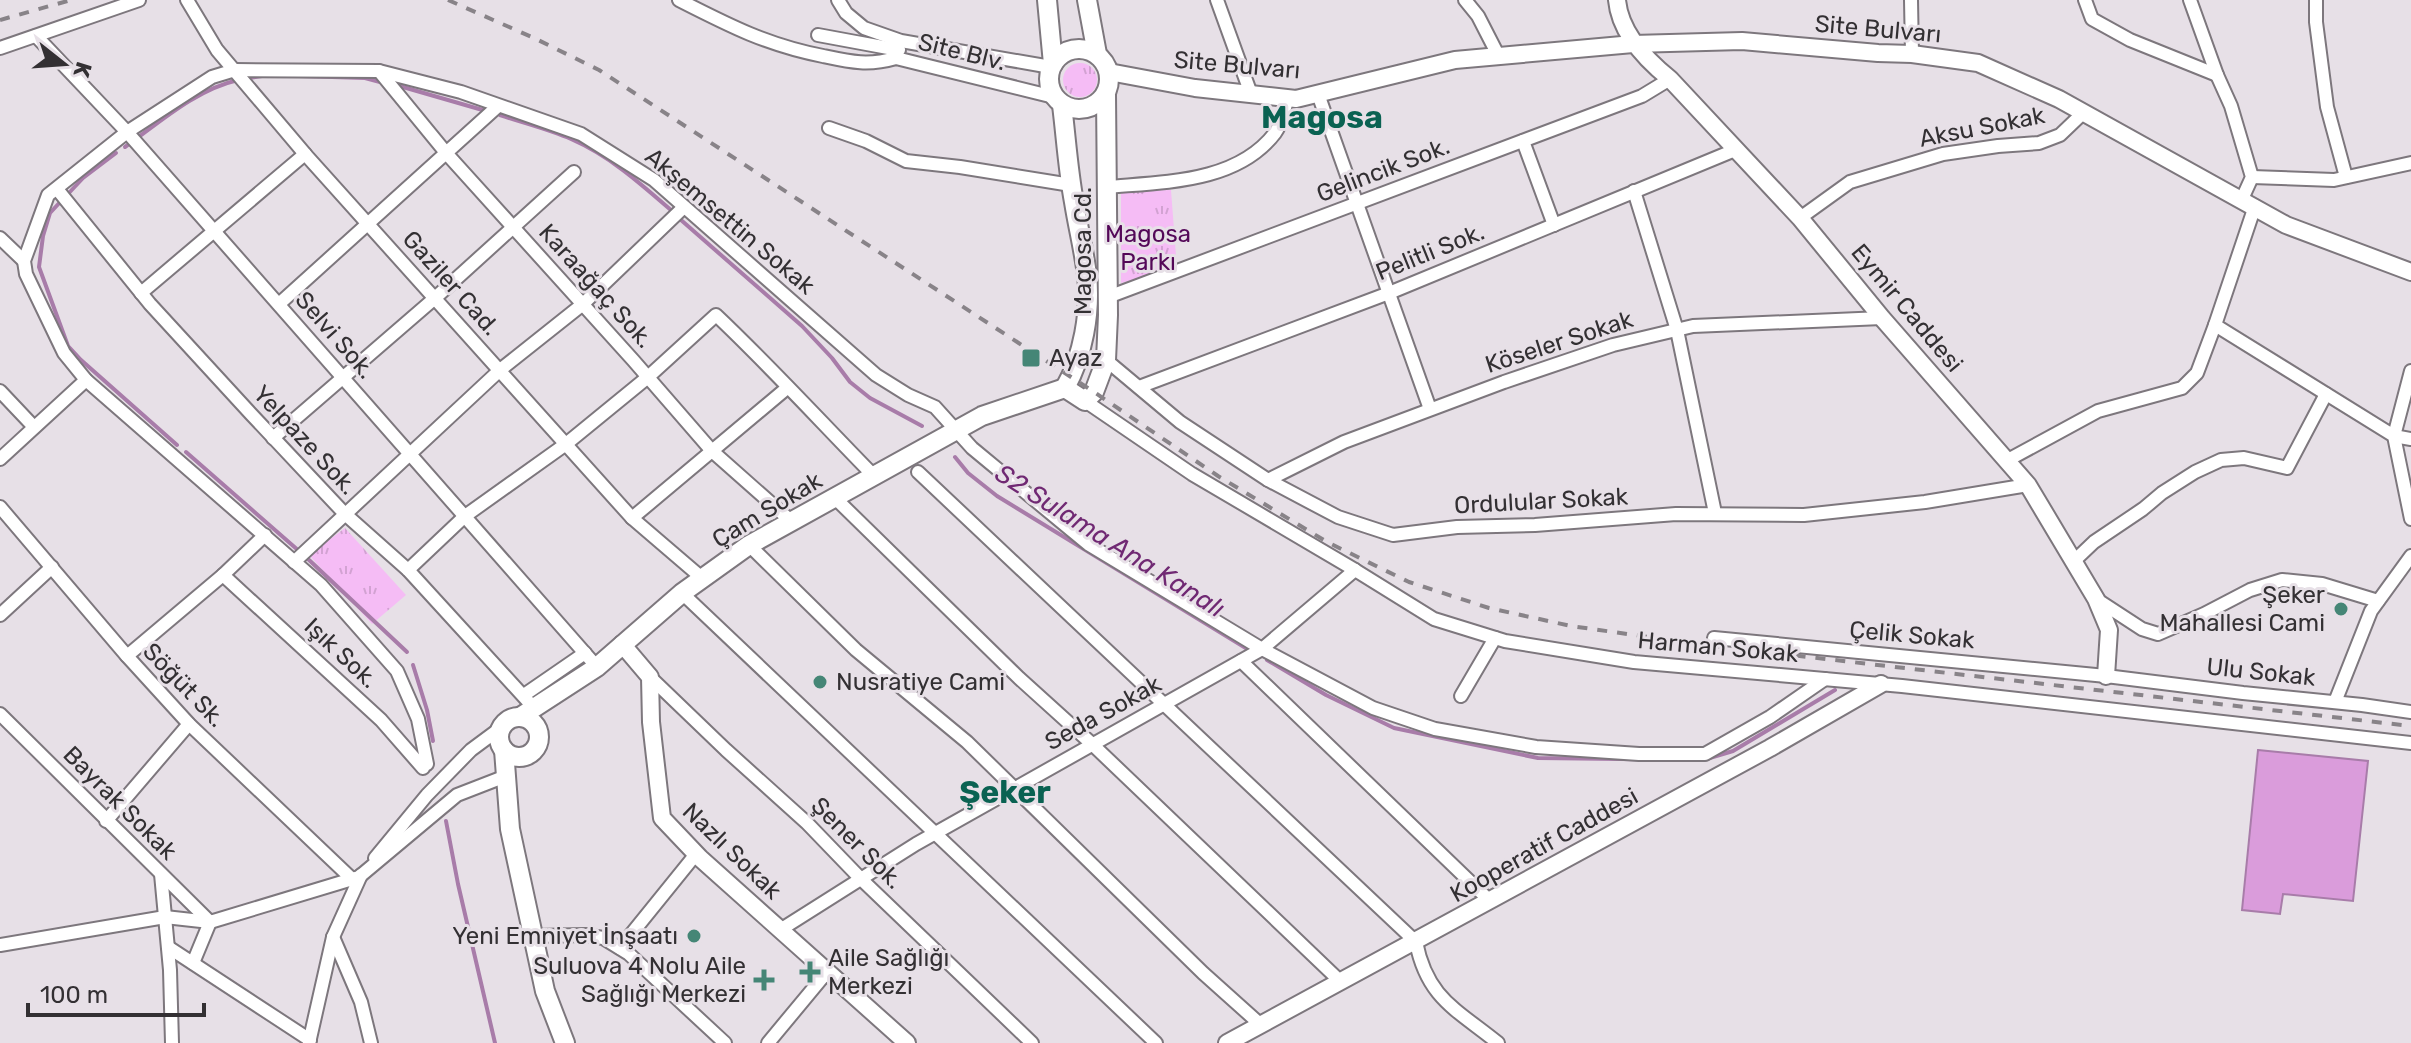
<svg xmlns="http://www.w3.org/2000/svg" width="2411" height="1043" viewBox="0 0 2411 1043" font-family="Rubik,sans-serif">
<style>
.grass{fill:url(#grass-tufts)}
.water{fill:#da9cdb;stroke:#a87ca9;stroke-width:2}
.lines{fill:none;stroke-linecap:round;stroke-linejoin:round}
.stream{stroke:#a87ca9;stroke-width:4}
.minor-casing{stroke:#7d777d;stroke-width:16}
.tertiary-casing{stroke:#7d777d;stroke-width:20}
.secondary-casing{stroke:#7d777d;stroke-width:22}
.minor{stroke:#fff;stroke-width:12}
.tertiary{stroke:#fff;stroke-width:16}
.secondary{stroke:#fff;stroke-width:18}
.rail{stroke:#888388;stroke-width:4;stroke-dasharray:10 10;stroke-linecap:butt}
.poi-dot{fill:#458676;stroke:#e7e0e7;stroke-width:3}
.labels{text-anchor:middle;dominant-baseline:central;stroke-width:6;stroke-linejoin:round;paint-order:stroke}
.street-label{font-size:24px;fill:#333033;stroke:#e7e0e7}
.park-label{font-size:24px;fill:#540858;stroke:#e7e0e7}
.poi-label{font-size:24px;fill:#333033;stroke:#e7e0e7;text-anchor:start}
.water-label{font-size:26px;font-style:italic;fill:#702973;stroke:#e7e0e7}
.district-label{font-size:32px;font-weight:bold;fill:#0a6252;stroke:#e7e0e7}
</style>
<defs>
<pattern id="grass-tufts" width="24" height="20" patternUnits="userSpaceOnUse" patternTransform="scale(2)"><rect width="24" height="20" fill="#f5bcf5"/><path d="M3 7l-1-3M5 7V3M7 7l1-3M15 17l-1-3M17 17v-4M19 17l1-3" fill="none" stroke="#d2a2d2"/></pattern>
</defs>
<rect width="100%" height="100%" fill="#e7e0e7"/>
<g class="grass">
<circle cx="1080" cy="80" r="17"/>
<polygon points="1171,190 1177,269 1121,283 1121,191"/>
<polygon points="345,528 406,595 372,624 309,555"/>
</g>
<polygon class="water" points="2258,750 2368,761 2353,901 2283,894 2280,914 2242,910"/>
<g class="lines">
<g class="stream">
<polyline points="299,76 365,78 380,82"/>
<polyline points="249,78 262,76"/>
<polyline points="396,85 486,111"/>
<path d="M500 115C523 123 548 129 571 139 610 156 641 184 672 211"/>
<path d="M125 147C160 122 195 90 238 80"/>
<polyline points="67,195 83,178 116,153"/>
<polyline points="62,200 50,213 43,236 39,267 68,346 81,360 177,445"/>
<polyline points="681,220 802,326 832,358 850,382 870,398 922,426"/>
<polyline points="186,452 299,551"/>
<polyline points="955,457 968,473 997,496 1249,650"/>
<polyline points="308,559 407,652"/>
<polyline points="1267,660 1326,695 1394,728 1538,758 1703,760 1733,751 1835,690"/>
<polyline points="413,665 427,710 433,741"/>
<polyline points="446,821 458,884 495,1043"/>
</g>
<g class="minor-casing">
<g id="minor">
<polyline points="187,0 217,50 305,154 632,518 702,578"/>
<path d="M679 0C730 26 767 45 823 56 851 62 868 66 896 58L1054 97"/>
<polyline points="838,0 846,13 864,28 901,41 1051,67"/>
<polyline points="1217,0 1251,94"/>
<polyline points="1465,0 1478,16 1498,55"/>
<polyline points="1911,0 1912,54"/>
<polyline points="2085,0 2092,19 2130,40 2217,75"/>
<polyline points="2190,0 2217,75 2231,106 2252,177 2242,199"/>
<polyline points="2316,0 2316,22 2327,107 2346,177"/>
<polyline points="818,35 899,50"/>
<polyline points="36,36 127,132 597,667"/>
<polyline points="0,48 139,0"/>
<polyline points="379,71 447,154 633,360 712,451 791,521"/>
<polyline points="1318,94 1430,409"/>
<polyline points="829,128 866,141 906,161 960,167 1071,185"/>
<polyline points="1523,141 1554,225"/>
<polyline points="2252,177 2334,180 2411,163"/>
<path d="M1107 187C1164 182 1237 183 1275 133 1282 124 1284 109 1288 98"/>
<polyline points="57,189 150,304 251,414 345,514 408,570 535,709"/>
<polyline points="1634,191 1677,330 1715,513"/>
<polyline points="2255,206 2215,325 2394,436 2411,519"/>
<polyline points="1800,218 1850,182 1943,154 1998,146 2039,143 2060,135 2083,113"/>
<polyline points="0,238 24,261"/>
<polyline points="141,293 305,154"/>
<polyline points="1108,297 1642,96 1670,79"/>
<polyline points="279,304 498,106"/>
<polyline points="1106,360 1180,422 1268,480 1338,517 1393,535 1457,527 1535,525 1676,514 1804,515 1925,502 2028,485"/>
<polyline points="2411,371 2394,436 2411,439"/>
<polyline points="1139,387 1389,293 1735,150"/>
<polyline points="0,391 34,427"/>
<polyline points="1085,401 1192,474 1355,570 1434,619 1505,641 1634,662 1902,686 2411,743"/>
<polyline points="273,438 435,298 574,172"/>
<polyline points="0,459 86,380"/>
<polyline points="2006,461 2098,411 2182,388 2197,373 2215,325"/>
<path d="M918 472 1416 942C1427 998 1456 1009 1498 1043"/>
<polyline points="1268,480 1344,442 1504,382 1613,345 1693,326 1882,318"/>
<polyline points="834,497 1019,678 1092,744 1341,982"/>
<polyline points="0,507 127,656 189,724 352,879"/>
<polyline points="632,518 787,388"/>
<polyline points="749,545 856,650 967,742 1203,973 1261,1025"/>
<polyline points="294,562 500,370 583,304 684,207"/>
<polyline points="2073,562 2094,542 2143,509 2162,493 2195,472 2221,460 2244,458 2287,468 2326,394"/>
<path d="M408 570 465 516 566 444 648 377 716 315C770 366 821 422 873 475"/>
<polyline points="223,575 381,720 423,768"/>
<polyline points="682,593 1156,1043"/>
<polyline points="2096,599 2142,629 2158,634 2204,614 2250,590 2282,580 2322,584 2378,601"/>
<polyline points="0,615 52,567"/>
<polyline points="1714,638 2106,676 2243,693 2362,705 2411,712"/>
<polyline points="127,656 223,575 265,535"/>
<polyline points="1241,661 1490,901"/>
<polyline points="650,677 726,750 807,823 861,879 1032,1043"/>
<polyline points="524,695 585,653"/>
<polyline points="1461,696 1495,638"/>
<polyline points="2335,702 2371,611 2411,556"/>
<polyline points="0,714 210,922 193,963"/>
<polyline points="427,764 418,719 397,671 321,585 86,380 64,353 26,274 24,261 48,195 127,132 212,77 235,70 379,71 461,92 581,134 654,180 876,375 908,395 935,407 972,448 1088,544 1262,649 1373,708 1435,729 1536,747 1639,754 1705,754 1770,717 1825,679"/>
<polyline points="106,821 189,724"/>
<polyline points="375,858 427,795 471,750 502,727"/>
<polyline points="161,874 170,970 172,1043"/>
<polyline points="780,930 916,844 1262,649 1355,570"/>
<polyline points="534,936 585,935 603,938 629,954 725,1043"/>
<polyline points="333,937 361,1002 371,1043"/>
<polyline points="0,945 165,917 210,922 359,877 457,795 506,776"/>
<polyline points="168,947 310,1040"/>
<polyline points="620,948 696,854"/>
<polyline points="309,1043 333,937 361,875"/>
<polyline points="768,1043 827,972"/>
</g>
</g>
<g class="tertiary-casing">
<g id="tertiary">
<path d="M1617 0C1620 33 1645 59 1670 79L1800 218 1882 318 2028 485 2096 599 2109 630 2106 676"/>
<polyline points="1109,72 1195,88 1296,99 1455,60 1633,44 1742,41 1878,53 1912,54 1978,63 2059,99 2286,225 2411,272"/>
<polyline points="622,644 650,677 651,722 662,818 700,858 907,1043"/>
<polyline points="1227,1043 1770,748 1881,684"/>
</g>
</g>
<g class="secondary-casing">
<g id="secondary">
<polyline points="1047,0 1053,64"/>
<polyline points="1087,0 1097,54"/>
<circle cx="1079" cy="79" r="30"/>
<path d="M1062 105C1066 137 1068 170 1074 202 1078 227 1084 251 1087 275 1091 312 1083 356 1065 388"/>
<polyline points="1065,388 1085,401 1094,392 1106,360 1108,315 1106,95"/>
<polyline points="520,717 597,667 682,593 749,545 982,416 1065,388"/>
<circle cx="519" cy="737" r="20"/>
<polyline points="504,750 510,829 545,991 565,1043"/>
</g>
</g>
<use href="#minor" class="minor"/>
<use href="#tertiary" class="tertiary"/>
<use href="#secondary" class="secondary"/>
<g class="rail">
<polyline points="448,0 534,38 599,70 1094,392 1218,476 1327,542 1409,582 1489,608 1571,626 1712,646 2411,726"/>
<polyline points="0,20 71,0"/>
</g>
</g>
<g class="poi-dot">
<rect x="1021" y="348" width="20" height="20" rx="4"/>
<circle cx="2341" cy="609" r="8"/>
<circle cx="820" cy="682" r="8"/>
<circle cx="694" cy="936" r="8"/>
<path d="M806 960h8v8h8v8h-8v8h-8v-8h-8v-8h8z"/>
<path d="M760 968h8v8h8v8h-8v8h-8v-8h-8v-8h8z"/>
</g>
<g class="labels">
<g class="street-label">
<text transform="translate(1878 29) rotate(5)">Site Bulvarı</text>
<text transform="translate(962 52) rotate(14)">Site Blv.</text>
<text transform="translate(1237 65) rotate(5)">Site Bulvarı</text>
<text transform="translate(1982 127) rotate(-11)">Aksu Sokak</text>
<text transform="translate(1383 170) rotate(-21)">Gelincik Sok.</text>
<text transform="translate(730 221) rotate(40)">Akşemsettin Sokak</text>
<text transform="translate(1083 251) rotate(-90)">Magosa Cd.</text>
<text transform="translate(1430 252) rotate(-22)">Pelitli Sok.</text>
<text transform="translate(451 283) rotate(48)">Gaziler Cad.</text>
<text transform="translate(596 286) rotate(48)">Karaağaç Sok.</text>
<text transform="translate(1907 308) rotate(50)">Eymir Caddesi</text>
<text transform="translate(335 335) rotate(49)">Selvi Sok.</text>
<text transform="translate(1559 342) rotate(-18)">Köseler Sokak</text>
<text transform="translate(305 440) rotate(47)">Yelpaze Sok.</text>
<text transform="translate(1541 501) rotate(-3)">Ordulular Sokak</text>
<text transform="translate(767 510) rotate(-31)">Çam Sokak</text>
<text transform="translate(1912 635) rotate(5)">Çelik Sokak</text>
<text transform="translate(1718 647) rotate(5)">Harman Sokak</text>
<text transform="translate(341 653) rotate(43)">Işık Sok.</text>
<text transform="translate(2261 672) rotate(6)">Ulu Sokak</text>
<text transform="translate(184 685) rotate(46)">Söğüt Sk.</text>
<text transform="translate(1103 713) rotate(-29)">Seda Sokak</text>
<text transform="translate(120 803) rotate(45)">Bayrak Sokak</text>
<text transform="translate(857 843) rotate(45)">Şener Sok.</text>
<text transform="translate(1544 845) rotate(-29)">Kooperatif Caddesi</text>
<text transform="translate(732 851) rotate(44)">Nazlı Sokak</text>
</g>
<g class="park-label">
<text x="1148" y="234">Magosa<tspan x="1148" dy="28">Parkı</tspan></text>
</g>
<g class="poi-label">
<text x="1049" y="358">Ayaz</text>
<text x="2325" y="595" text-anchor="end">Şeker<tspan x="2325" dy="28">Mahallesi Cami</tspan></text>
<text x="836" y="682">Nusratiye Cami</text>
<text x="678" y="936" text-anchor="end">Yeni Emniyet İnşaatı</text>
<text x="828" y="958">Aile Sağlığı<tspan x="828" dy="28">Merkezi</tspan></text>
<text x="746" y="966" text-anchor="end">Suluova 4 Nolu Aile<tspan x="746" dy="28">Sağlığı Merkezi</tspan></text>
</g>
<g class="water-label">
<text transform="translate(1110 541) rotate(32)">S2 Sulama Ana Kanalı</text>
</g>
<g class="district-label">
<text x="1322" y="117">Magosa</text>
<text x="1005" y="792">Şeker</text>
</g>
</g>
<g transform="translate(64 64) rotate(107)" stroke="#e7e0e7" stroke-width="6" paint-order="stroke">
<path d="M0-6L14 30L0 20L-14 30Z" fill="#333033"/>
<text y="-12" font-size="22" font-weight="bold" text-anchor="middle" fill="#333033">K</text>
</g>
<path d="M28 1003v12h176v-12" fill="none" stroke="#333033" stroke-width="4"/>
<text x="40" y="1003" font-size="24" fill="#333033" stroke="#e7e0e7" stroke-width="6" paint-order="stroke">100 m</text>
</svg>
